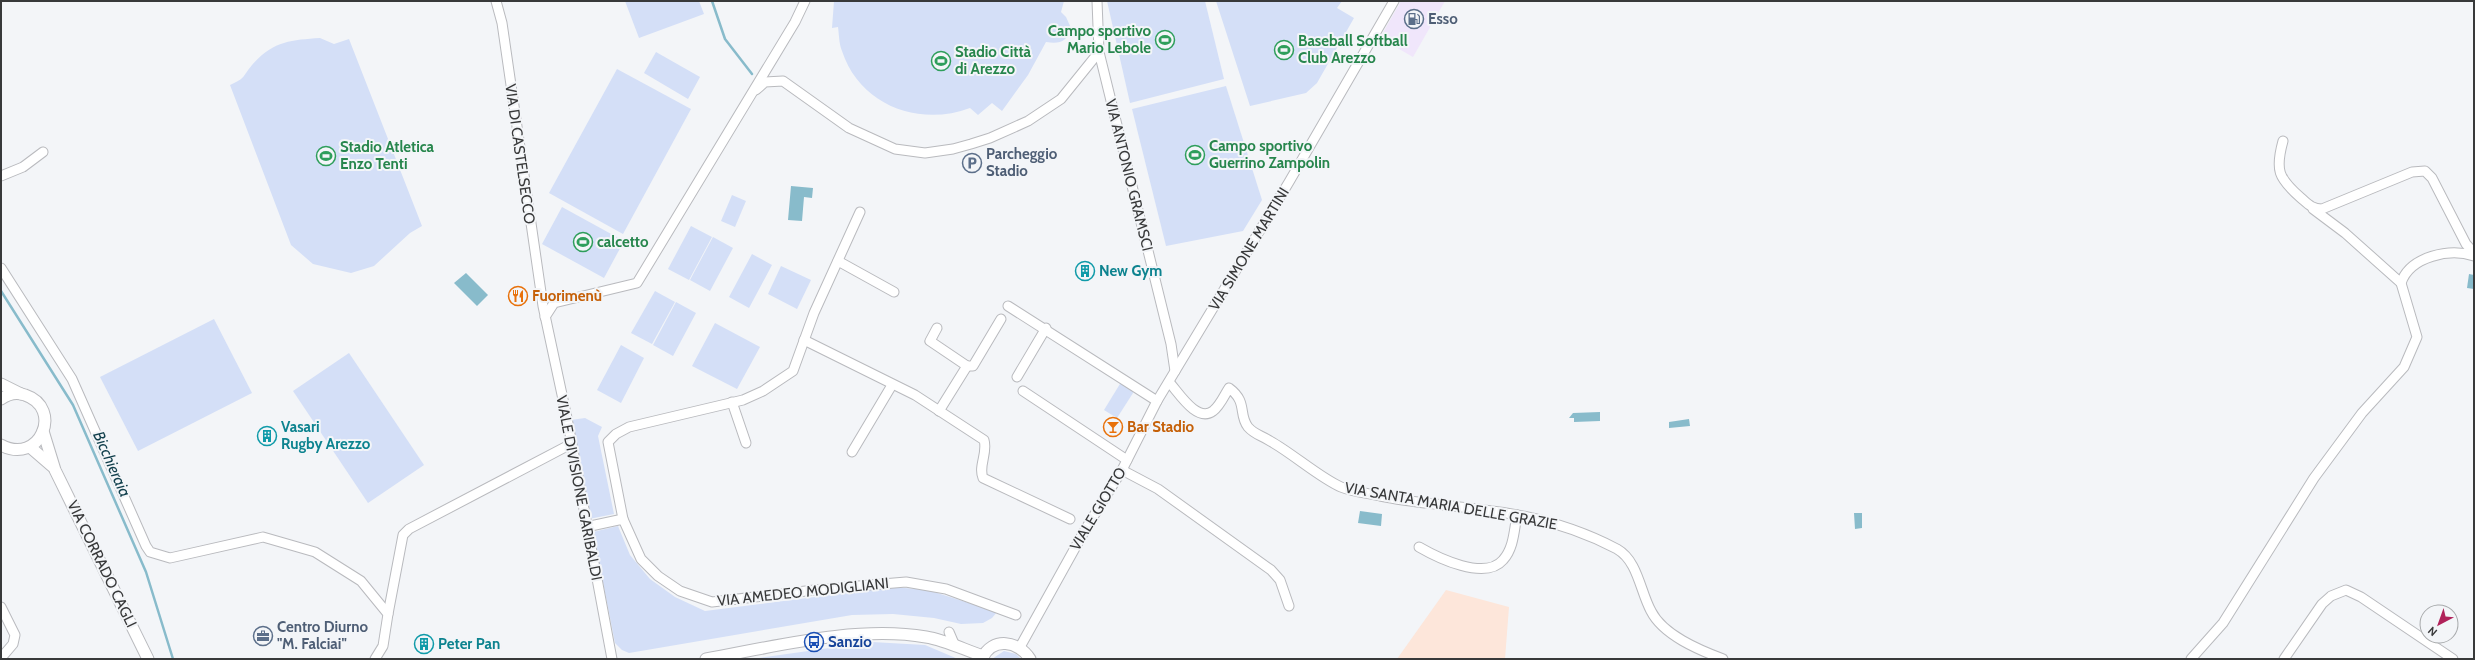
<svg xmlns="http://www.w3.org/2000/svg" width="2475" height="660" viewBox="0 0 2475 660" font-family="Cabin,sans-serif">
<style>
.commercial{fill:#f0e6fb}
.education{fill:#fde6da}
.green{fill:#d4dff7}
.water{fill:#88bbcb}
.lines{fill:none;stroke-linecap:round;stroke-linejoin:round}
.stream{stroke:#88bbcb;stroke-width:2.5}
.minor-casing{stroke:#b9babe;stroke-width:11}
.major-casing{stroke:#b9babe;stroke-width:13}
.minor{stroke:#fff;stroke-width:9}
.major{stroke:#fff;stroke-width:11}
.labels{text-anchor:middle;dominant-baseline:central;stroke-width:4;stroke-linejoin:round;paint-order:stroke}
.service-label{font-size:15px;font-weight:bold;fill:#4e5e75;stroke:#f3f5f8;text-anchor:start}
.leisure-label{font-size:15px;font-weight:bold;fill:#27864d;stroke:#f3f5f8;text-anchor:start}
.street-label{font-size:15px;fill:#38393a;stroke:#f3f5f8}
.culture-label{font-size:15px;font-weight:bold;fill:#0d838f;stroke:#f3f5f8;text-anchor:start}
.food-label{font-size:15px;font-weight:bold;fill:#c56008;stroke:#f3f5f8;text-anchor:start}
.transit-label{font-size:15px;font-weight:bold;fill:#164399;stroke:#f3f5f8;text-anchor:start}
.water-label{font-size:16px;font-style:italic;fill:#113f4c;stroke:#f3f5f8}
</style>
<rect width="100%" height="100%" fill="#f3f5f8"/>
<polygon class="commercial" points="1401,1 1445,1 1413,57 1380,38"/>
<polygon class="education" points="1446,590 1509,607 1505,659 1397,659"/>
<g class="green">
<polygon points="625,1 699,1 704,14 639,38"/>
<path d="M834 1H1064L1061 12 1066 17 1071 28C1067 42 1060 44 1046 42L1028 75 1002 111 992 103 978 115 970 108C920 127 860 106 842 51 839 44 839 34 838 27L832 28Z"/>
<polygon points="1107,1 1205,1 1224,79 1130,103"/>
<polygon points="1216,1 1342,1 1337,8 1354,18 1317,83 1306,93 1250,106"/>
<path d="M320 38 334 44 349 39 422 226 410 233 374 266 351 273 313 264 291 245 230 85C246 78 242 77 252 65 273 41 291 40 320 38Z"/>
<polygon points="656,52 700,77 688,99 644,73"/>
<polygon points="617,69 691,109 623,234 549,193"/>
<polygon points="1226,86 1262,200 1243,231 1166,246 1132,109"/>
<polygon points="732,195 746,201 735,227 721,221"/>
<polygon points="562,207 624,241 604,278 542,244"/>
<polygon points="691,226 712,237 689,280 668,269"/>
<polygon points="713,237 733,248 710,291 690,280"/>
<polygon points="752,254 772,265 749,308 729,297"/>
<polygon points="781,266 811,280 797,309 768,294"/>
<polygon points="655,291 675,302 652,344 631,333"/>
<polygon points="676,302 696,313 673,356 653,345"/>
<polygon points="214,319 252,393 138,451 100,377"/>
<polygon points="715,323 760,347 737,389 692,366"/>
<polygon points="621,345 644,358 621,403 597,390"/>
<polygon points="349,353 424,465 368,503 293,391"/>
<polygon points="1123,379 1133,386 1133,393 1117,418 1104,410"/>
<polygon points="585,418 602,427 598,436 614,514 589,519 571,420"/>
<polygon points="618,526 630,555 650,579 675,597 705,611 893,587 928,590 997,612 992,618 983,623 961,624 934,618 893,614 852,615 629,653 622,650 615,643 593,532"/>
<polygon points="872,642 925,645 958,659 752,659"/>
<polygon points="1004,651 1016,654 1021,659 992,659"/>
</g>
<g class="water">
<polygon points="791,186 813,188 812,198 804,197 802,221 788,220"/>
<polygon points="466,273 488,295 477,306 454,283"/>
<polygon points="2469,274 2474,275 2474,289 2467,288"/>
<polygon points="1600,412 1600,421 1574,422 1574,418 1569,418 1573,413"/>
<polygon points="1689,419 1690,426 1669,428 1669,422"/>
<polygon points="1360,511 1382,514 1381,526 1358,523"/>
<polygon points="1854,513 1862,513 1862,528 1855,529"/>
</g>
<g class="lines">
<g class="stream">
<polyline points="712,1 725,39 752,74"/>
<polyline points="1,291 73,405 146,572 173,659"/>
</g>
<g class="minor-casing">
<g id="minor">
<polyline points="496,1 502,23 543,306 567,418 612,659"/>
<polyline points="1097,1 1099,52 1171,344 1175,371"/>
<polyline points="756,90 765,82 783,81 849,128 895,149 925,153 953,149 971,144 990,138 1028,121 1061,99 1099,52"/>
<path d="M2283 141C2275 170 2278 178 2301 198 2308 204 2312 209 2322 209L2412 172 2425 171 2432 178 2466 244 2474 253"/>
<polyline points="1,176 23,167 43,152"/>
<polyline points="838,261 894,292"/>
<polyline points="1,268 72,379 146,546 150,552 170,558 263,537 315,552 361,581 388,614 383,646 375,659"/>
<path d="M2401 283C2410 256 2450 248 2474 256"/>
<polyline points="1008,306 1157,401"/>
<polyline points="545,317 554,303 637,283 795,22 805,1"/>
<polyline points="937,328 930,341 967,366 939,411"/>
<path d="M804 340 915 395 984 440C988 453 978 466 983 478L1070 519"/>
<polyline points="967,366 973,366 1001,319"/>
<polyline points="1017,377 1046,328"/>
<path d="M1169 382C1179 393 1197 423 1213 411 1220 406 1225 394 1229 388 1248 402 1238 414 1248 427 1255 435 1261 435 1270 441 1292 453 1320 478 1341 487 1353 492 1367 493 1380 496 1414 503 1449 505 1484 510 1531 515 1575 527 1617 549 1638 561 1640 591 1651 611 1663 635 1699 650 1723 659"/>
<polyline points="1023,391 1127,460"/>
<polyline points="732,402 746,443"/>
<polyline points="852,452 892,385"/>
<polyline points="1122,470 1158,489 1271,570 1280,580 1289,606"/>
<polyline points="623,519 608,442 616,434 629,427 743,400 763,391 793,371 814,313 860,212"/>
<polyline points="586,527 623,519 641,559 658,576 680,591 712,602 823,589 906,582 946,589 1016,615"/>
<path d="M1419 547C1438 558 1485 581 1503 560 1514 548 1514 530 1517 515"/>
<polyline points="1,607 15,635 13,644 1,658"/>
<polyline points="388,614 403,535 409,529 571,444"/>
<polyline points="949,632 955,646"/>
<polyline points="1020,647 1085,530 1122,470 1157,401 1289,182 1394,1"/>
<polyline points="2191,659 2223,623 2314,478 2362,413 2404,367 2417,337 2401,283 2345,233 2313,209"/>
<polyline points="2284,659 2322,604 2331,596 2346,590 2361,597 2453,659"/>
</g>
</g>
<g class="major-casing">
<g id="major">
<polyline points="1,384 21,394"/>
<path d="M1 399C8 394 17 392 25 395 64 408 40 466 1 445"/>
<polyline points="43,431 55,470 148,659"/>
<polyline points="30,447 52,466"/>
<path d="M706 659C773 647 857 625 926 637 945 640 965 650 983 656"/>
<path d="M982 659C992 636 1019 641 1030 659"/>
</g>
</g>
<use href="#minor" class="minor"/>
<use href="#major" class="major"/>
</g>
<defs>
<g id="fuel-ring" transform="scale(1)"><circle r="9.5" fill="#f3f5f8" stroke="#5c6f8a" stroke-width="1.5"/><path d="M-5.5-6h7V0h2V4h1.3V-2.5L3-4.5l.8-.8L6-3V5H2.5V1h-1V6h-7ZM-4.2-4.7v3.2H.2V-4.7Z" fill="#5c6f8a"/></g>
<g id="stadium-ring" transform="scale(1)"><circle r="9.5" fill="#f3f5f8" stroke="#2e9e5b" stroke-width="1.5"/><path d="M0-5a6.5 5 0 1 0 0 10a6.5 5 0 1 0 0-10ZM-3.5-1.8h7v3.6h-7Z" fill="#2e9e5b"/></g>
<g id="parking-ring" transform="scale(1)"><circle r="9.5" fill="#f3f5f8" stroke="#5c6f8a" stroke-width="1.5"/><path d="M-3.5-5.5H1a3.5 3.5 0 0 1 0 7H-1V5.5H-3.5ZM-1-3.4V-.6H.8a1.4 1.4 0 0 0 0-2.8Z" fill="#5c6f8a"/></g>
<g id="building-ring" transform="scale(1)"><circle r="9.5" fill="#f3f5f8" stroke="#0f9aa8" stroke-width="1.5"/><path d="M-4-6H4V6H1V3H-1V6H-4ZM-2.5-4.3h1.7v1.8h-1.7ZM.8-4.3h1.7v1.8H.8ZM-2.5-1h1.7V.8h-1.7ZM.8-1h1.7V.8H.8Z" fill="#0f9aa8"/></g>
<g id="restaurant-ring" transform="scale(1)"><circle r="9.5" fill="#f3f5f8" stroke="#e8710a" stroke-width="1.5"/><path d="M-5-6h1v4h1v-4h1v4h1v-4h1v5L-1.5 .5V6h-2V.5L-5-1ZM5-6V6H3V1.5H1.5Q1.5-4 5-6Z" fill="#e8710a"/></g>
<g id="bar-ring" transform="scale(1)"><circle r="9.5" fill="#f3f5f8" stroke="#e8710a" stroke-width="1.5"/><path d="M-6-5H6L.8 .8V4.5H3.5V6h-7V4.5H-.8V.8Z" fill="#e8710a"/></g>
<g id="office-ring" transform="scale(1)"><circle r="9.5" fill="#f3f5f8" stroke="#5c6f8a" stroke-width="1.5"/><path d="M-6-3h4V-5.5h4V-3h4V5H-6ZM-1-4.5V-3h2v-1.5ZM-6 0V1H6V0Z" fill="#5c6f8a"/></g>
<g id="bus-ring" transform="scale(1)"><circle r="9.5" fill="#f3f5f8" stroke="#1a4fb4" stroke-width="1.5"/><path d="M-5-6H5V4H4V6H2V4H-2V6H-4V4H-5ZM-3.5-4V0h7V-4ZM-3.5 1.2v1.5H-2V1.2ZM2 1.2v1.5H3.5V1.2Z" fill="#1a4fb4"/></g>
</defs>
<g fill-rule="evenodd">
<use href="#fuel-ring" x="1414" y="19"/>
<use href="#stadium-ring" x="1165" y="40"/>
<use href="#stadium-ring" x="1284" y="50"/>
<use href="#stadium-ring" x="941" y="61"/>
<use href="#stadium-ring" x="1195" y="155"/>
<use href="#stadium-ring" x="326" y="156"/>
<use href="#parking-ring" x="972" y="163"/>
<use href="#stadium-ring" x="583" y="242"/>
<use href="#building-ring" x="1085" y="271"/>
<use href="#restaurant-ring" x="518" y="296"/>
<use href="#bar-ring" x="1113" y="427"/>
<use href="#building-ring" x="267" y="436"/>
<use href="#office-ring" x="263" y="636"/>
<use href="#bus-ring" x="814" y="642"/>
<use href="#building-ring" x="424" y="644"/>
</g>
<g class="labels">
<g class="service-label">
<text x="1428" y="19">Esso</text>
<text x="986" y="154">Parcheggio<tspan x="986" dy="17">Stadio</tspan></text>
<text x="277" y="627">Centro Diurno<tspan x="277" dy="17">"M. Falciai"</tspan></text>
</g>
<g class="leisure-label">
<text x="1151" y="31" text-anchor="end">Campo sportivo<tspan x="1151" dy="17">Mario Lebole</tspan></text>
<text x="1298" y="41">Baseball Softball<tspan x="1298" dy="17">Club Arezzo</tspan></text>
<text x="955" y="52">Stadio Città<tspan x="955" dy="17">di Arezzo</tspan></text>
<text x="1209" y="146">Campo sportivo<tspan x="1209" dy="17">Guerrino Zampolin</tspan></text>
<text x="340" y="147">Stadio Atletica<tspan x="340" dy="17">Enzo Tenti</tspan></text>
<text x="597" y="242">calcetto</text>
</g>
<g class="street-label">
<text transform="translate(520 154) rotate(82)">VIA DI CASTELSECCO</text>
<text transform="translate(1129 175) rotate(76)">VIA ANTONIO GRAMSCI</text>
<text transform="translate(1249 249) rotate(-59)">VIA SIMONE MARTINI</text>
<text transform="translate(579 488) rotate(79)">VIALE DIVISIONE GARIBALDI</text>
<text transform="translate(1451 506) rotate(10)">VIA SANTA MARIA DELLE GRAZIE</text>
<text transform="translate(1098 509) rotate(-59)">VIALE GIOTTO</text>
<text transform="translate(102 564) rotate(64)">VIA CORRADO CAGLI</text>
<text transform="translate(803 592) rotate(-6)">VIA AMEDEO MODIGLIANI</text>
</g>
<g class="culture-label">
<text x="1099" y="271">New Gym</text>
<text x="281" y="427">Vasari<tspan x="281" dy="17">Rugby Arezzo</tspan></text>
<text x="438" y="644">Peter Pan</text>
</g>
<g class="food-label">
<text x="532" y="296">Fuorimenù</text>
<text x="1127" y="427">Bar Stadio</text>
</g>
<g class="transit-label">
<text x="828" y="642">Sanzio</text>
</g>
<g class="water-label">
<text transform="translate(112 464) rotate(66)">Bicchieraia</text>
</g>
</g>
<rect width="2475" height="660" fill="none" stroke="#38393a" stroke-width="4"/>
<g transform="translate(2439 624) rotate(221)"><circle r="19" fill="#f3f5f8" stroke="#a8aaac"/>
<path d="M0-3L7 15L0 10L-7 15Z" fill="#b0225a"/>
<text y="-6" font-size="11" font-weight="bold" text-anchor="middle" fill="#38393a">N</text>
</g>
</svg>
